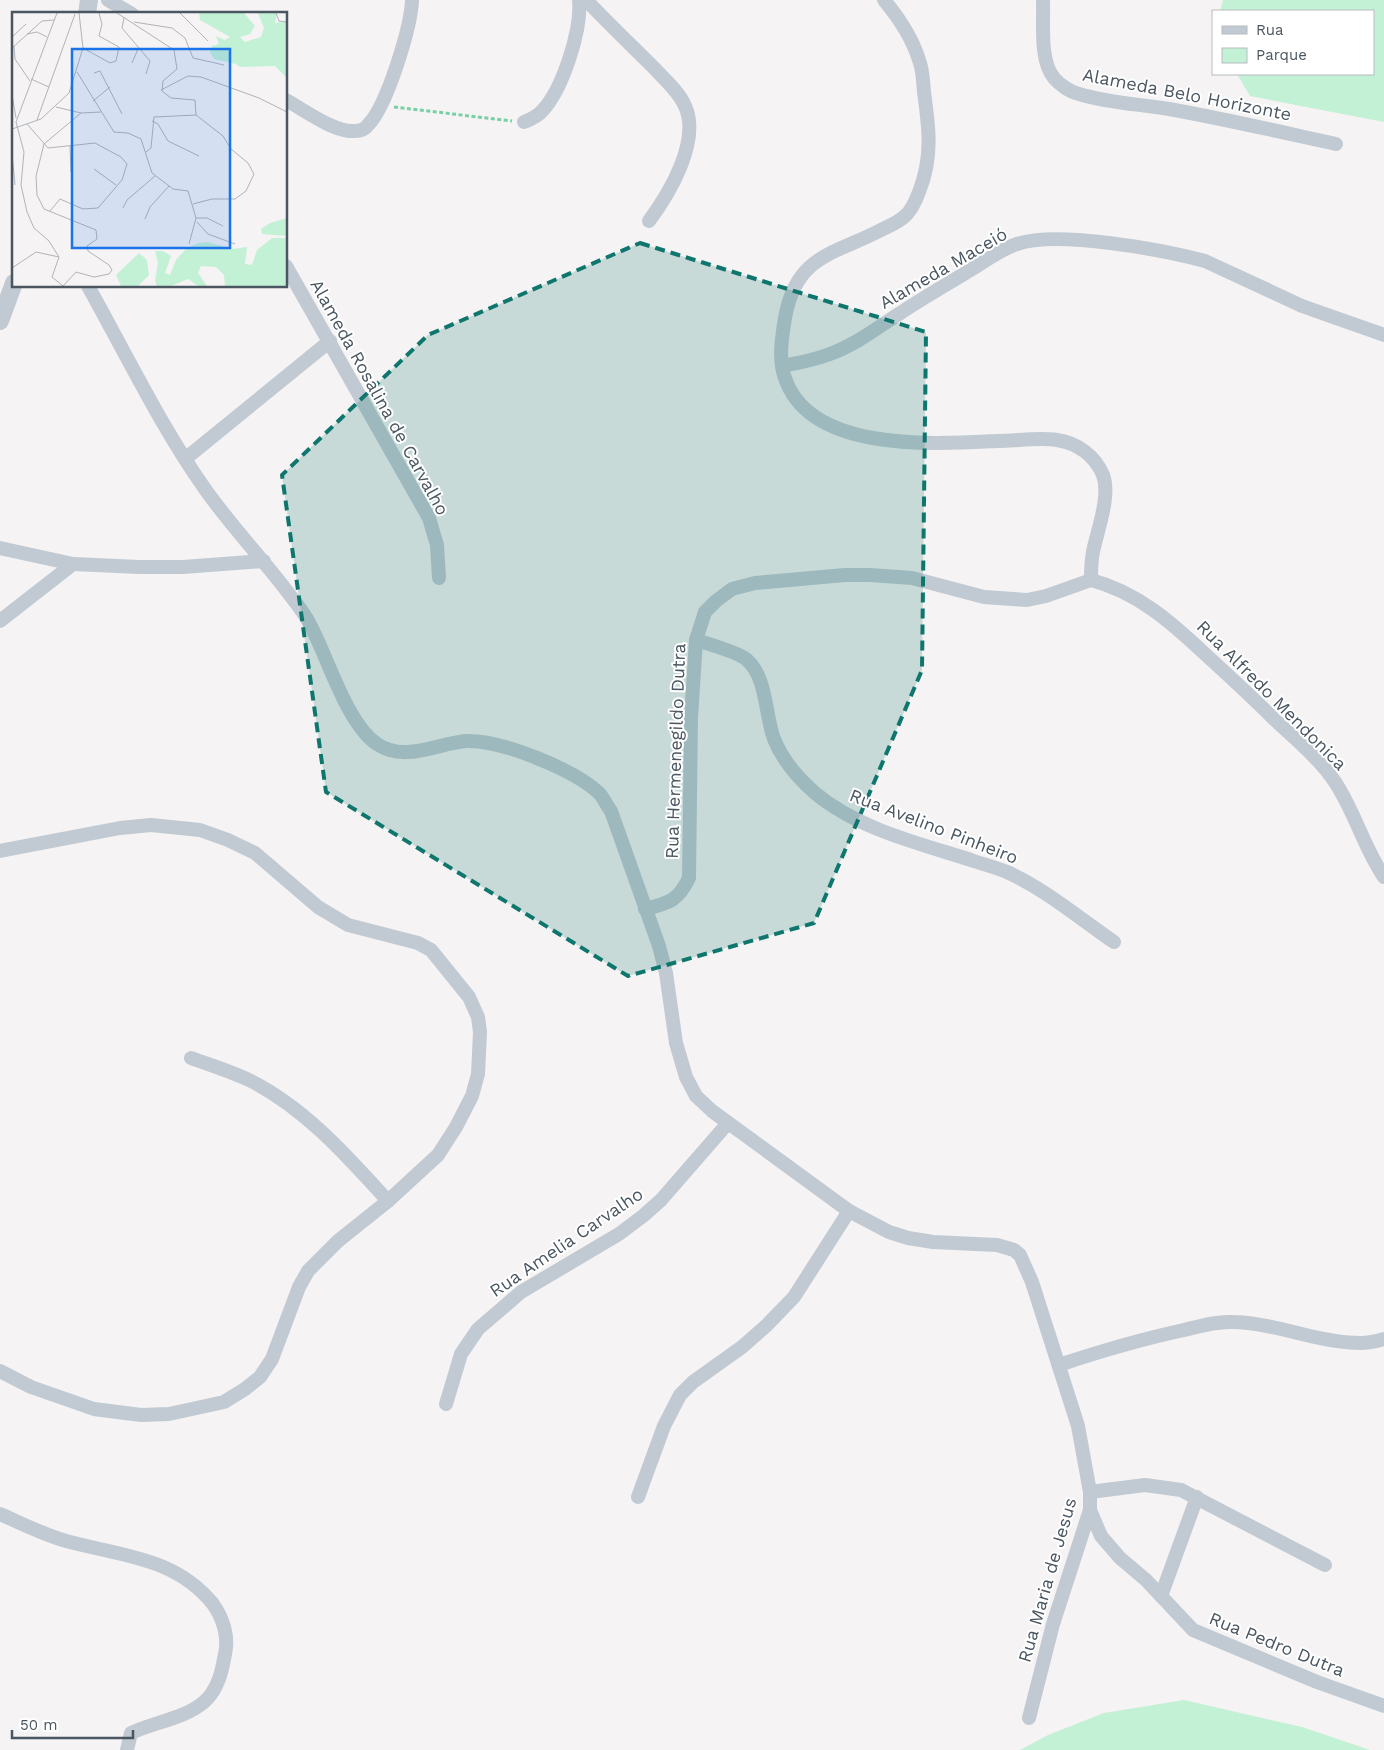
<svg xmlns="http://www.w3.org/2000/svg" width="1384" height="1750" viewBox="0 0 1384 1750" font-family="'Work Sans',sans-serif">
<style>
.green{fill:#c3f1d5}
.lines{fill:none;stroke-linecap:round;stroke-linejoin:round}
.path{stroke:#7ad0a6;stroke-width:3;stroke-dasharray:4 2.5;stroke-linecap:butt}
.minor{stroke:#c1cad2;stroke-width:14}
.tertiary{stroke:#c1cad2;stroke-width:18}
.marked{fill:#0f766e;fill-opacity:0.2;stroke:#0f766e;stroke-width:4;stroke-dasharray:10 6;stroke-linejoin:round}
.labels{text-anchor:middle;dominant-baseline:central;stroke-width:4;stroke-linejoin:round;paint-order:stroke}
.street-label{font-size:18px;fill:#4a5661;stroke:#fff}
.inset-road{fill:none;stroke:#b1b4b9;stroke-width:1}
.view{fill:#1a73e8;fill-opacity:0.15;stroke:#1a73e8;stroke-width:2.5}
.inset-edge{fill:none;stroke:#4a5661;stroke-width:2.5}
</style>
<rect width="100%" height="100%" fill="#f5f3f3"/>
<g class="green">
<polygon points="1223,0 1384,0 1384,122 1250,96 1237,74 1373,74 1373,11 1220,11"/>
<polygon points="1184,1700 1302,1727 1370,1750 1020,1750 1048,1735 1104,1713"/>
</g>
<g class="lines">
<polyline class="path" points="394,107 512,121"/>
<g class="minor">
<polyline points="108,0 132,14"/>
<path d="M586 0C609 24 633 47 656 70 666 81 679 92 685 106 701 141 669 194 649 221"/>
<path d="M884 0C899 18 912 37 919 60 923 70 923 81 924 92 929 128 933 157 919 192 916 200 911 211 905 216 899 222 889 226 881 230 833 255 796 255 785 318 782 337 778 359 785 378 810 453 935 444 997 441 1017 441 1038 437 1057 440 1078 443 1095 456 1103 475 1111 496 1097 531 1093 552 1091 561 1091 571 1091 580"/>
<path d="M1043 0C1044 22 1039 60 1054 78 1060 85 1070 92 1079 94 1108 103 1139 104 1169 109 1225 119 1281 132 1336 144"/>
<path d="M286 100C304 110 335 133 355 131 360 131 365 129 368 125 387 106 411 27 412 0"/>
<path d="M524 122C532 119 538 116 543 110 563 88 582 29 579 0"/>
<polyline points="286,266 429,518 437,545 439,578"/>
<path d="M88 286C126 354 160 425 205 489 229 523 257 553 283 586 291 597 300 607 307 619 327 653 345 722 377 744 405 763 438 743 467 741 501 740 576 770 600 794 604 799 607 806 611 811L659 946 666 973 676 1043 686 1077 696 1096 712 1111 849 1211 889 1232 908 1238 933 1242 997 1245 1014 1250 1020 1255 1032 1282 1078 1426 1090 1492V1510L1053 1624 1029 1718"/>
<path d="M782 366C799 363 814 360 830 354 857 344 878 327 902 312 923 298 946 285 967 272 983 263 999 250 1017 244 1057 230 1164 250 1205 261L1302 306 1384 335"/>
<polyline points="185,459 330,341"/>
<polyline points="0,548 73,564 139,567 183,567 264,561"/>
<path d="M1091 580C1137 592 1171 622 1205 654 1228 675 1252 697 1274 719 1295 739 1319 758 1335 782 1355 812 1364 848 1384 877"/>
<polyline points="0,621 73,564"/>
<path d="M696 640C709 644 737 652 746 659 767 676 765 715 774 739 782 759 799 779 815 793 858 829 918 843 971 860 982 864 995 867 1007 872 1045 889 1079 918 1114 942"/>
<polyline points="0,851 120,828 151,825 200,830 228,840 255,853 318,907 348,925 418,943 431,950 469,997 478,1017 480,1032 478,1074 472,1096 456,1127 438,1155 388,1201 338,1241 308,1271 299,1287 272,1359 260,1377 245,1389 224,1402 169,1414 141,1415 94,1409 31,1387 0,1371"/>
<path d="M645 909C669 903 678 901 689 878L691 718 696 640 705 612 716 601 732 589 755 583 845 575H870L912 578 984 597 1027 600 1046 596 1091 580"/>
<path d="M191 1058C210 1065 230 1071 249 1080 304 1107 347 1156 388 1201"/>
<path d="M1059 1365C1101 1351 1142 1339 1184 1330 1200 1326 1217 1321 1233 1322 1277 1323 1317 1343 1361 1343 1369 1343 1377 1341 1384 1339"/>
<polyline points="446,1404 461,1354 478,1329 521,1292 619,1234 643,1216 661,1200 728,1123"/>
<polyline points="1090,1492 1145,1485 1181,1490 1325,1565"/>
<polyline points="638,1497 664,1426 680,1395 693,1382 742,1347 767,1325 794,1297 849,1211"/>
<polyline points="1090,1510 1101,1536 1120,1558 1146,1580 1193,1630 1317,1682 1384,1706"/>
<path d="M0 1514C23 1524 46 1536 70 1542 123 1556 176 1558 213 1604 223 1618 229 1637 225 1654 222 1671 218 1690 204 1702 184 1719 154 1722 131 1733L127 1750"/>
<polyline points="1161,1596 1197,1497"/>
</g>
<g class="tertiary">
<polyline points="87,14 89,0"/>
<polyline points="0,321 14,283"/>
</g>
</g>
<path class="marked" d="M640 243 926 332 922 670 814 923 628 976 326 792 282 475 428 335Z"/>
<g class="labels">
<g class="street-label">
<text transform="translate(1187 94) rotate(11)">Alameda Belo Horizonte</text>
<text transform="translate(943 268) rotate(-30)">Alameda Maceió</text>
<text transform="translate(380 397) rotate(61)">Alameda Rosalina de Carvalho</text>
<text transform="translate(1272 695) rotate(45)">Rua Alfredo Mendonica</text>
<text transform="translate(675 751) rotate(-88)">Rua Hermenegildo Dutra</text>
<text transform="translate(934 826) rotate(21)">Rua Avelino Pinheiro</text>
<text transform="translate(566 1242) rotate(-34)">Rua Amelia Carvalho</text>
<text transform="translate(1047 1580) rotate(-74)">Rua Maria de Jesus</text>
<text transform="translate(1277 1644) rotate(22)">Rua Pedro Dutra</text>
</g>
</g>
<g transform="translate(12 12)">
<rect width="275" height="275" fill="#f5f3f3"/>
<path d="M187 1H232L243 14 238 22 228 25 233 30 249 25 252 16 246 1H265L263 11 275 9V66L263 54 228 55 224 52 202 47 198 40 200 34 207 32 204 24 213 28 218 25 188 8ZM275 206V224L250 222 249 217 258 211ZM260 226H275V274H213L212 263 204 255 189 254 186 261 195 274H186L176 267 159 274H145L143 269 146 251 143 239H151L159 244 153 261 158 263 164 248 174 237 186 231 195 230 221 237 235 235 233 252 240 253 245 238ZM127 241 135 248 137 263 126 274H109L104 263Z" fill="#c3f1d5"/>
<path class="inset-road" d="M45 1 4 110 12 140 9 173 15 200 22 216 37 229 47 245 40 265 51 274 64 260 82 265 97 262 100 258 97 253 76 239 75 234 85 227 84 218 32 197 25 183 24 164 32 132 69 101M105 1 162 38 165 57 151 69 150 79 159 86 183 88 184 103M168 1 196 29M264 1 267 9 275 10M112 6 110 16 138 49 134 62M122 10 160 16 173 26 181 46 212 53M15 22 25 20 35 25M0 25 14 12M2 34 3 47 18 69M0 36 30 9 42 8M71 36 98 51 104 49 107 35 87 24 90 12 87 1M120 51 126 37M65 60 102 120 116 121 129 127 140 161 161 177 176 179 184 206 177 232M82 61 88 59 110 102M19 67 37 75M149 78 176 64 189 65 247 86 275 100M0 83 4 106M81 89 98 75M44 95 69 101 89 100M25 108 63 2M140 109 146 112 156 129 187 144M15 112 36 136 83 131 109 145 115 152 110 168 86 196 71 197 48 187 38 199M0 117 29 107 57 81 71 36 67 1M58 134 59 160M134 140 139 136 142 105 184 103M0 142 3 173M82 157 104 173M181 192 200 187H223L234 179 242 162 236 151 219 137 211 124 184 103M111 196 115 188 143 164M184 206H195L211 214M133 207 138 195 157 174M185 210 196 222 223 232M0 256 24 240 47 245"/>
<path class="view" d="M60 37H218V236H60Z"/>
<rect width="275" height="275" class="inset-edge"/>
</g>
<rect x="1212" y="10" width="162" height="65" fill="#ffffff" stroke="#b7bbc0"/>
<rect x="1222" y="26" width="25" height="8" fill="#c1cad2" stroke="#b7bbc0"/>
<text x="1256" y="35" font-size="15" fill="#4a5661">Rua</text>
<rect x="1222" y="48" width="25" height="15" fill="#c3f1d5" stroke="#b7bbc0"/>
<text x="1256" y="60" font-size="15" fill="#4a5661">Parque</text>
<path d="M12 1730v8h121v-8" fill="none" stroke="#4a5661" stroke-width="2.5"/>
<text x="20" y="1730" font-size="15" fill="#4a5661" stroke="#ffffff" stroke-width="4" paint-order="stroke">50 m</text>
</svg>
